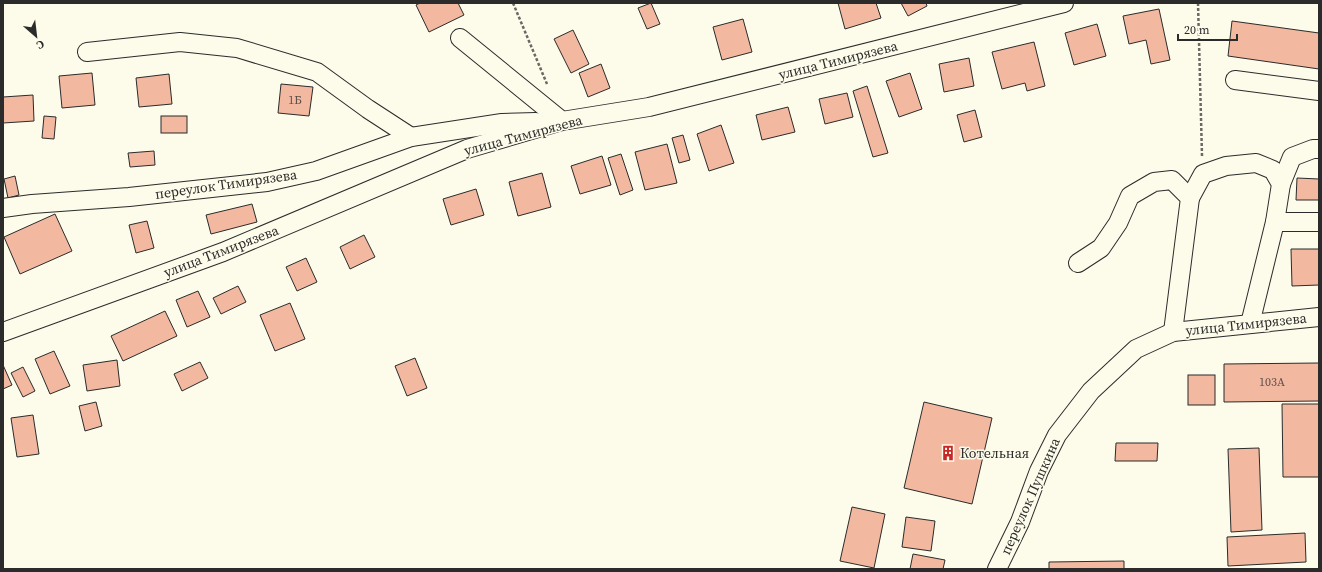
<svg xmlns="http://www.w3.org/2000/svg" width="1322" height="572" viewBox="0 0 1322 572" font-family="'Source Serif 4',serif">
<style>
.building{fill:#f2b8a0;stroke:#2b2b2b}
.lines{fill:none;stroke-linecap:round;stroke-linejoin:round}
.street-casing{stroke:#2b2b2b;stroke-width:20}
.path{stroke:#6a6964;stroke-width:2.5;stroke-dasharray:3 2;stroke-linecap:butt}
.street{stroke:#fdfbea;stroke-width:18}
.labels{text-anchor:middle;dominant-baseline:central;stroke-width:3;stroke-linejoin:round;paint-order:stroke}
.number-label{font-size:12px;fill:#5d4e48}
.street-label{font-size:14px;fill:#2b2b2b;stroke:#fdfbea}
.poi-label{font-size:14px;fill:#2b2b2b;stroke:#fdfbea;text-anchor:start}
</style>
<rect width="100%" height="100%" fill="#fdfbea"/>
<g class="building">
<polygon points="420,3 458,3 464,15 429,32 416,5"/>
<polygon points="651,3 660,24 647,29 638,8"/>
<polygon points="838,3 876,3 881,18 845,29"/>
<polygon points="901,3 926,3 927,6 908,16"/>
<polygon points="1159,9 1170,60 1151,64 1146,40 1129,44 1123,16"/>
<polygon points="743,19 752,52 722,60 713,27"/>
<polygon points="1232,21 1319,33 1319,69 1228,56"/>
<polygon points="1097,24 1106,56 1074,65 1065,33"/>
<polygon points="573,30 589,64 571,73 554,39"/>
<polygon points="1034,42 1045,86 1027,91 1025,83 1002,89 992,52"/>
<polygon points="969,58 974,86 944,92 939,64"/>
<polygon points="601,64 610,88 588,97 579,73"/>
<polygon points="92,73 95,105 62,108 59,76"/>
<polygon points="910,73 922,109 899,117 886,81"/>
<polygon points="169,74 172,104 139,107 136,78"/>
<polygon points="281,84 313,87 309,116 278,113"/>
<polygon points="867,86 888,153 873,157 853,91"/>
<polygon points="847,93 853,117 825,124 819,99"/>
<polygon points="33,95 34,121 3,123 3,97"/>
<polygon points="788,107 795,132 762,140 756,115"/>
<polygon points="975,110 982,137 964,142 957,115"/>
<polygon points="44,116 56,117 54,139 42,138"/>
<rect x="161" y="116" width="26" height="17"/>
<polygon points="721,125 734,163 709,171 697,134"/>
<polygon points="683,135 690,160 679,163 672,138"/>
<polygon points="667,144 677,183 645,190 635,152"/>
<polygon points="154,151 155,165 130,167 128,153"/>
<polygon points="621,154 633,190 620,195 608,158"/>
<polygon points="602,156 611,185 580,194 571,166"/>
<polygon points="542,173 551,207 518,216 509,182"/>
<polygon points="15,176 19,195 8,198 4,179"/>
<polygon points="1297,178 1319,179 1319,200 1296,200"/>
<polygon points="476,189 484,215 451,225 443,199"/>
<polygon points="252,204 257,222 211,234 206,215"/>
<polygon points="55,214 72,251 20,274 4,237"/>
<polygon points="147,221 154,248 136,253 129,225"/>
<polygon points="364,235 375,257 350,269 340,247"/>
<polygon points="1291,249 1319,249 1319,285 1292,286"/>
<polygon points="306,258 317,282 297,291 286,267"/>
<polygon points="238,286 246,302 221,314 213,298"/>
<polygon points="198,291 210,317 187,327 176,300"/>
<polygon points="290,303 305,339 275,351 260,315"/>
<polygon points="165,311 177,336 123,361 111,336"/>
<polygon points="54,351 70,386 50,394 35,359"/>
<polygon points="415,358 427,388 407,396 395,366"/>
<polygon points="117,360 120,386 87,391 83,365"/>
<polygon points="200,362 208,378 182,391 174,374"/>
<polygon points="1319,363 1319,401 1224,402 1224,364"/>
<polygon points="3,365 12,385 3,389"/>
<polygon points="23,367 35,391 23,397 11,373"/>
<rect x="1188" y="375" width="27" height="30"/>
<polygon points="96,402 102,426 85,431 79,406"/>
<polygon points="924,402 992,418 972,504 904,488"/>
<polygon points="1282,404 1319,404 1319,477 1283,477"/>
<polygon points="33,415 39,454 17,457 11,418"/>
<polygon points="1116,443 1158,443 1157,461 1115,461"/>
<polygon points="1259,448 1262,530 1231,532 1228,449"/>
<polygon points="852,507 885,514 874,568 840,561"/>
<polygon points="906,517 935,521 931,551 902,547"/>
<polygon points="1305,533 1306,562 1228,566 1227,537"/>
<polygon points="913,554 945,560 943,569 910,569"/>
<polygon points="1124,561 1124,569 1049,569 1049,562"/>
</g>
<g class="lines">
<g class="street-casing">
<g id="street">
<polyline points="460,38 562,121"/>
<polyline points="87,52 180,42 237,48 317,72 368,109 411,137"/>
<polyline points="1235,80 1319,91"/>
<polyline points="1281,184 1292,157 1313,149 1319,149"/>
<polyline points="1190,198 1203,174 1226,166 1256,163 1273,170 1281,184 1275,222 1250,324"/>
<polyline points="3,208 32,204 129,197 267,182 316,171 411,137 502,123 536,122"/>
<polyline points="1275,222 1319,222"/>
<polyline points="1078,263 1101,248 1118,223 1130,196 1154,182 1172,180 1190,198 1173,332"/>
<polyline points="3,332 223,252 467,149 562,121 649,107 1064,3"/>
<polyline points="997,569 1020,522 1039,471 1057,435 1091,391 1136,349 1173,332 1319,317"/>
</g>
</g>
<g class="path">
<polyline points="513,3 547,84"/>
<polyline points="1198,3 1202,156"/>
</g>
<use href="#street" class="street"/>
</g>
<defs>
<g id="building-bare" transform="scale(1.2)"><path d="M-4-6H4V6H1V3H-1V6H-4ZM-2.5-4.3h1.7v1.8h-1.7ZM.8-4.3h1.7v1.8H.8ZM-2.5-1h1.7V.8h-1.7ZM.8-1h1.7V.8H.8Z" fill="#c62828" stroke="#fdfbea" stroke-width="2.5" paint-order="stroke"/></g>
</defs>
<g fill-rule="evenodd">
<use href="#building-bare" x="948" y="453"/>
</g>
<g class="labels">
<g class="number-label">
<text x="295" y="100">1Б</text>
<text x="1272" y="382">103А</text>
</g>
<g class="street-label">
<text transform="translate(838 60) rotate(-14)">улица Тимирязева</text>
<text transform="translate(523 135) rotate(-15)">улица Тимирязева</text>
<text transform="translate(226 184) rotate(-8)">переулок Тимирязева</text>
<text transform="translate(221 251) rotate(-21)">улица Тимирязева</text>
<text transform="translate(1246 324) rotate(-6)">улица Тимирязева</text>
<text transform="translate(1030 496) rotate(-66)">переулок Пушкина</text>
</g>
<g class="poi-label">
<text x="960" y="453">Котельная</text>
</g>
</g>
<rect width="1322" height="572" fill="none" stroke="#2b2b2b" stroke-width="8"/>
<g transform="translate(36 36) rotate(152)" stroke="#fdfbea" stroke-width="3" paint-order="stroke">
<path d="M0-3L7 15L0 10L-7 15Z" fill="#2b2b2b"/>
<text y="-6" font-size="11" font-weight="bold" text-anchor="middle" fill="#2b2b2b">С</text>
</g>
<path d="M1178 34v6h59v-6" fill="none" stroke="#2b2b2b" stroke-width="2"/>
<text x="1184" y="34" font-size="12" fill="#2b2b2b" stroke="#fdfbea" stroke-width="3" paint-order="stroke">20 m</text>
</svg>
